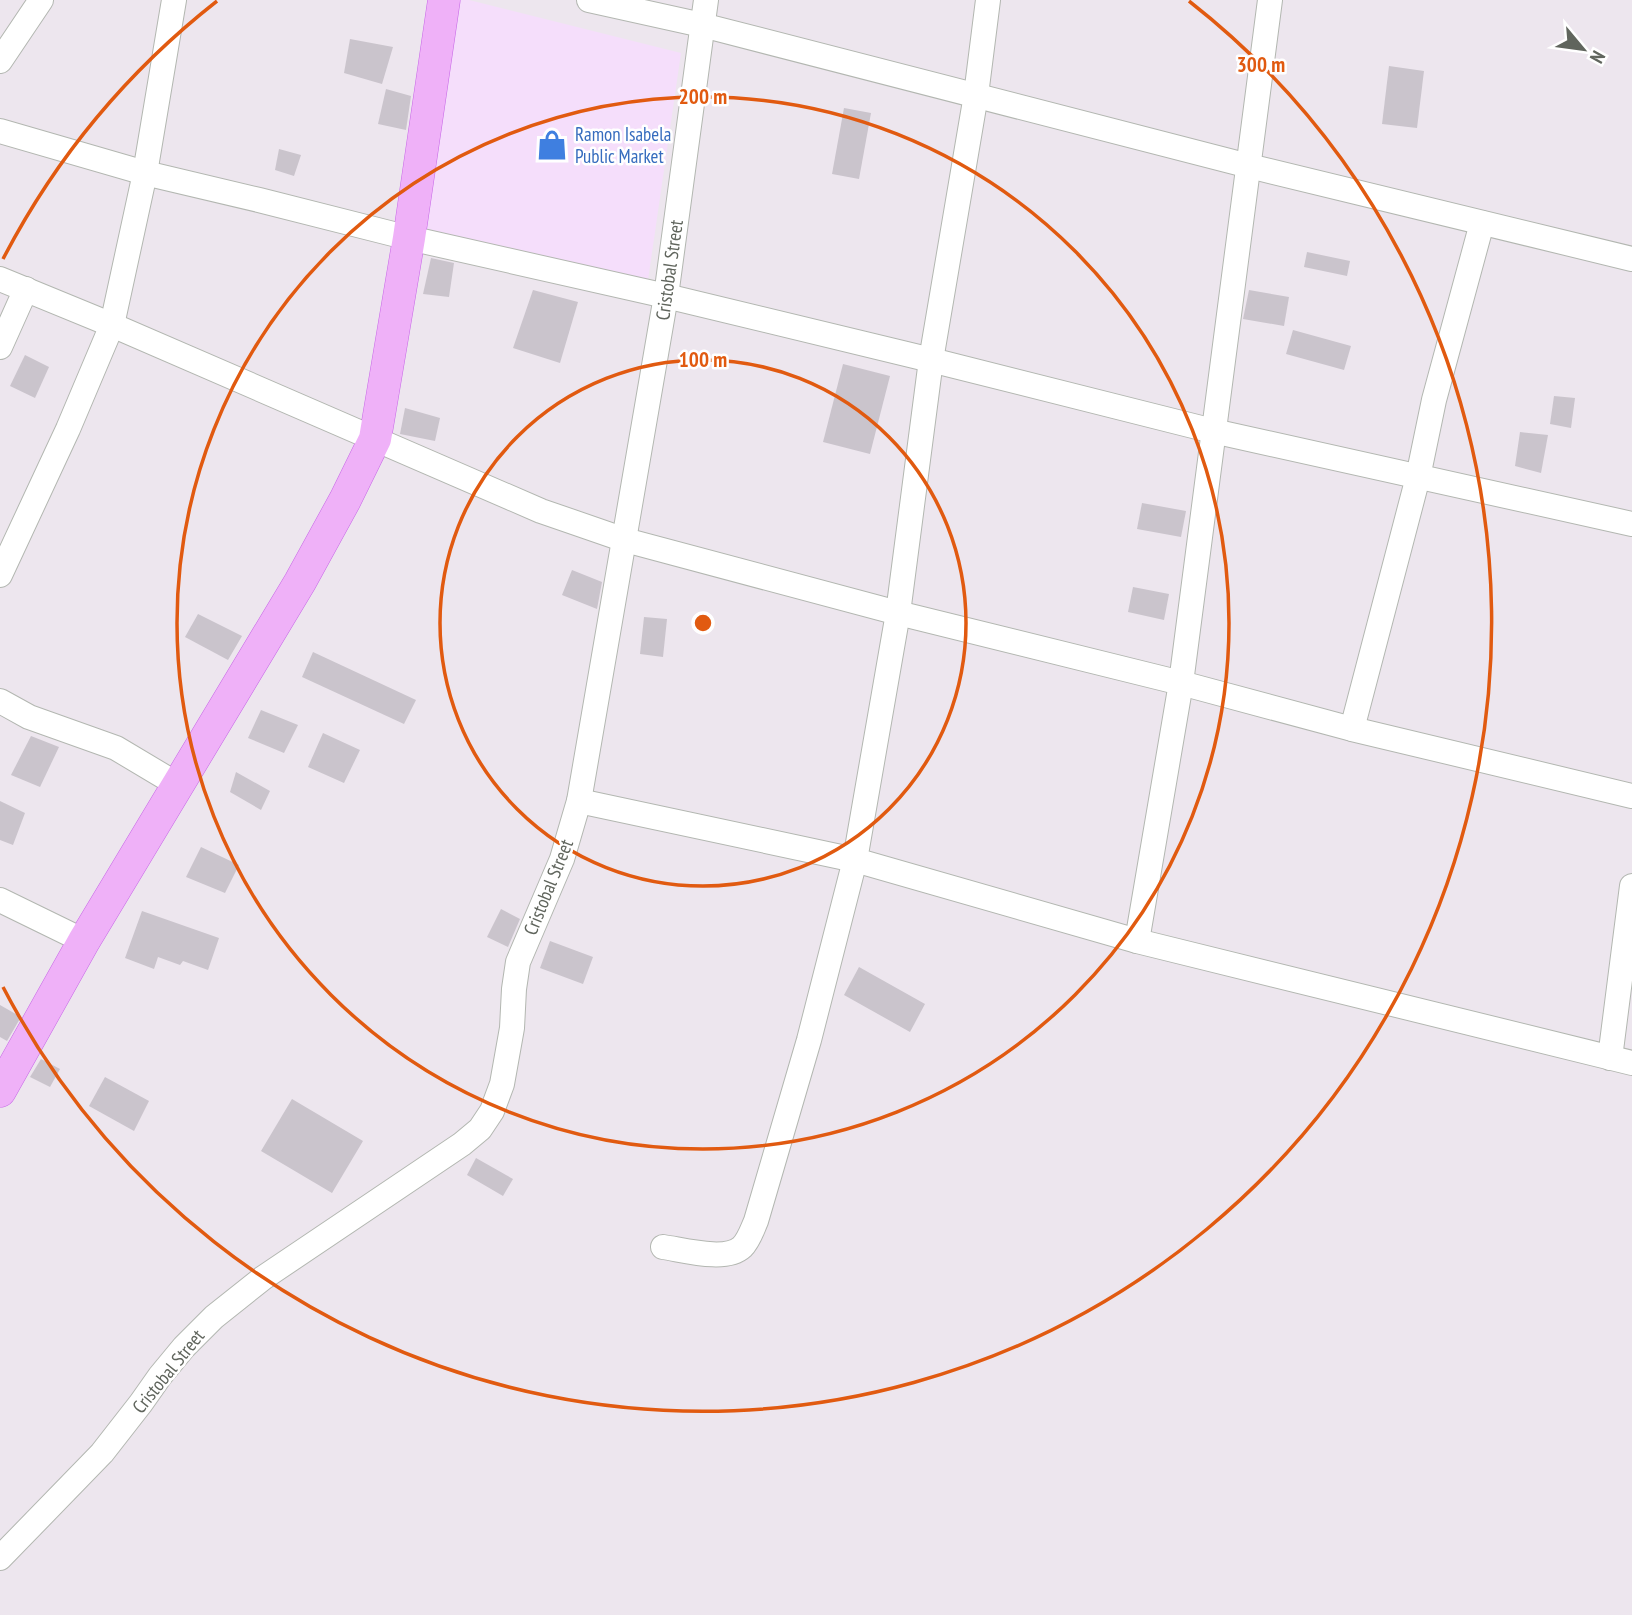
<svg xmlns="http://www.w3.org/2000/svg" width="1632" height="1615" viewBox="0 0 1632 1615" font-family="'PT Sans Narrow',sans-serif">
<style>
.commercial{fill:#f5defb}
.building{fill:#cac4cc}
.lines{fill:none;stroke-linecap:round;stroke-linejoin:round}
.minor-casing{stroke:#b3b7b1;stroke-width:26}
.major-casing{stroke:#c667e6;stroke-width:33}
.minor{stroke:#fff;stroke-width:24}
.major{stroke:#efb1f8;stroke-width:32}
.ring{fill:none;stroke:#e15a10;stroke-width:3.5}
.labels{text-anchor:middle;dominant-baseline:central;stroke-width:5;stroke-linejoin:round;paint-order:stroke}
.shop-label{font-size:19px;fill:#366cbe;stroke:#fff;text-anchor:start}
.street-label{font-size:19px;fill:#60655d;stroke:#fff}
.centre{fill:#e15a10;stroke:#fff;stroke-width:3.5}
.ring-label{font-size:21px;text-anchor:middle;font-weight:bold;fill:#e15a10;stroke:#fff;stroke-width:5;stroke-linejoin:round;paint-order:stroke}
</style>
<rect width="100%" height="100%" fill="#ede6ee"/>
<polygon class="commercial" points="460,0 469,0 681,53 647,287 421,236"/>
<g class="building">
<polygon points="350,39 393,47 382,84 344,73"/>
<polygon points="1389,66 1424,71 1417,128 1382,124"/>
<polygon points="386,89 411,96 406,130 378,124"/>
<polygon points="844,108 871,113 859,179 832,174"/>
<polygon points="279,149 301,155 294,176 275,170"/>
<polygon points="1307,252 1350,261 1347,276 1304,267"/>
<polygon points="431,258 454,263 449,297 423,294"/>
<polygon points="533,290 578,302 560,363 513,348"/>
<polygon points="1249,290 1289,297 1284,326 1243,319"/>
<polygon points="1293,330 1351,346 1344,370 1286,354"/>
<polygon points="25,355 49,367 35,398 10,386"/>
<polygon points="843,364 890,376 870,454 823,442"/>
<polygon points="1554,396 1575,398 1571,428 1550,424"/>
<polygon points="405,408 440,418 435,441 400,434"/>
<polygon points="1520,432 1548,435 1541,473 1515,466"/>
<polygon points="1142,503 1186,511 1181,537 1137,529"/>
<polygon points="572,570 602,582 597,609 562,595"/>
<polygon points="1133,587 1169,594 1164,620 1128,612"/>
<polygon points="198,614 242,636 228,660 185,637"/>
<polygon points="644,617 667,619 663,657 640,654"/>
<polygon points="313,652 416,700 404,724 302,677"/>
<polygon points="261,710 298,725 284,753 248,738"/>
<polygon points="323,733 360,750 344,783 308,767"/>
<polygon points="31,736 59,747 40,787 11,775"/>
<polygon points="236,772 270,791 261,810 230,792"/>
<polygon points="0,801 25,813 13,845 0,840"/>
<polygon points="201,847 239,865 225,893 186,877"/>
<polygon points="501,909 520,919 508,947 487,937"/>
<polygon points="142,911 219,938 208,970 183,961 180,965 158,957 154,969 125,958"/>
<polygon points="550,941 593,957 583,984 540,968"/>
<polygon points="859,967 925,1004 910,1032 844,995"/>
<polygon points="0,1005 21,1017 7,1041 0,1037"/>
<polygon points="41,1059 60,1069 50,1087 30,1077"/>
<polygon points="105,1077 149,1101 134,1131 89,1106"/>
<polygon points="292,1099 363,1141 332,1193 261,1151"/>
<polygon points="476,1158 513,1179 503,1196 467,1175"/>
</g>
<g class="lines">
<g class="minor-casing">
<g id="minor">
<polyline points="589,0 702,25 1249,166 1632,259"/>
<polyline points="0,61 41,0"/>
<polyline points="0,131 145,173 259,200 409,238 666,296 931,360 1213,431 1632,524"/>
<polyline points="0,279 112,325 541,511 625,540 898,613 1181,683 1352,729 1632,796"/>
<polyline points="0,347 26,289"/>
<polyline points="0,575 68,429 112,325 145,173 174,0"/>
<polyline points="0,701 29,717 116,748 178,785"/>
<polyline points="1352,729 1418,477 1434,400 1482,223"/>
<polyline points="579,801 855,860 1137,941 1632,1063"/>
<polyline points="0,900 84,941"/>
<polyline points="1137,941 1181,683 1270,0"/>
<polyline points="1610,1058 1632,886"/>
<path d="M663 1247C684 1250 726 1262 742 1247 749 1240 752 1230 756 1221L809 1040 855 860 898 613 931 360 976 95 988 0"/>
<polyline points="0,1558 102,1453 141,1403 160,1376 184,1347 214,1317 263,1278 462,1144 480,1129 492,1111 502,1084 512,1028 514,989 518,962 562,859 579,801 666,296 706,0"/>
</g>
</g>
<g class="major-casing">
<polyline id="major" points="0,1091 84,941 300,582 345,500 375,439 409,238 444,0"/>
</g>
<use href="#minor" class="minor"/>
<use href="#major" class="major"/>
</g>
<g class="ring">
<circle cx="703" cy="623" r="263"/>
<circle cx="703" cy="623" r="526"/>
<path d="M3 259A789 789 0 0 1 217 1M1189 1A789 789 0 1 1 3 987"/>
</g>
<defs>
<g id="shop-bare" transform="scale(2.415)"><path d="M-5-2.5h2.3a2.7 3.5 0 0 1 5.4 0H5L5.5 6h-11ZM-1.5-2.5h3a1.5 2.3 0 0 0-3 0Z" fill="#3f7fe0" stroke="#fff" stroke-width="2.5" paint-order="stroke"/></g>
</defs>
<g fill-rule="evenodd">
<use href="#shop-bare" x="552" y="145"/>
</g>
<g class="labels">
<g class="shop-label">
<text x="575" y="134">Ramon Isabela<tspan x="575" dy="22">Public Market</tspan></text>
</g>
<g class="street-label">
<text transform="translate(669 270) rotate(-82)">Cristobal Street</text>
<text transform="translate(548 887) rotate(-68)">Cristobal Street</text>
<text transform="translate(168 1371) rotate(-51)">Cristobal Street</text>
</g>
</g>
<circle cx="703" cy="623" r="10" class="centre"/>
<g class="ring-label">
<text x="1261" y="72">300 m</text>
<text x="703" y="104">200 m</text>
<text x="703" y="367">100 m</text>
</g>
<g transform="translate(1583 49) rotate(119)" stroke="#ffffff" stroke-width="5" paint-order="stroke">
<path d="M0-5L12 26L0 18L-12 26Z" fill="#60655d"/>
<text y="-10" font-size="19" font-weight="bold" text-anchor="middle" fill="#60655d">N</text>
</g>
</svg>
